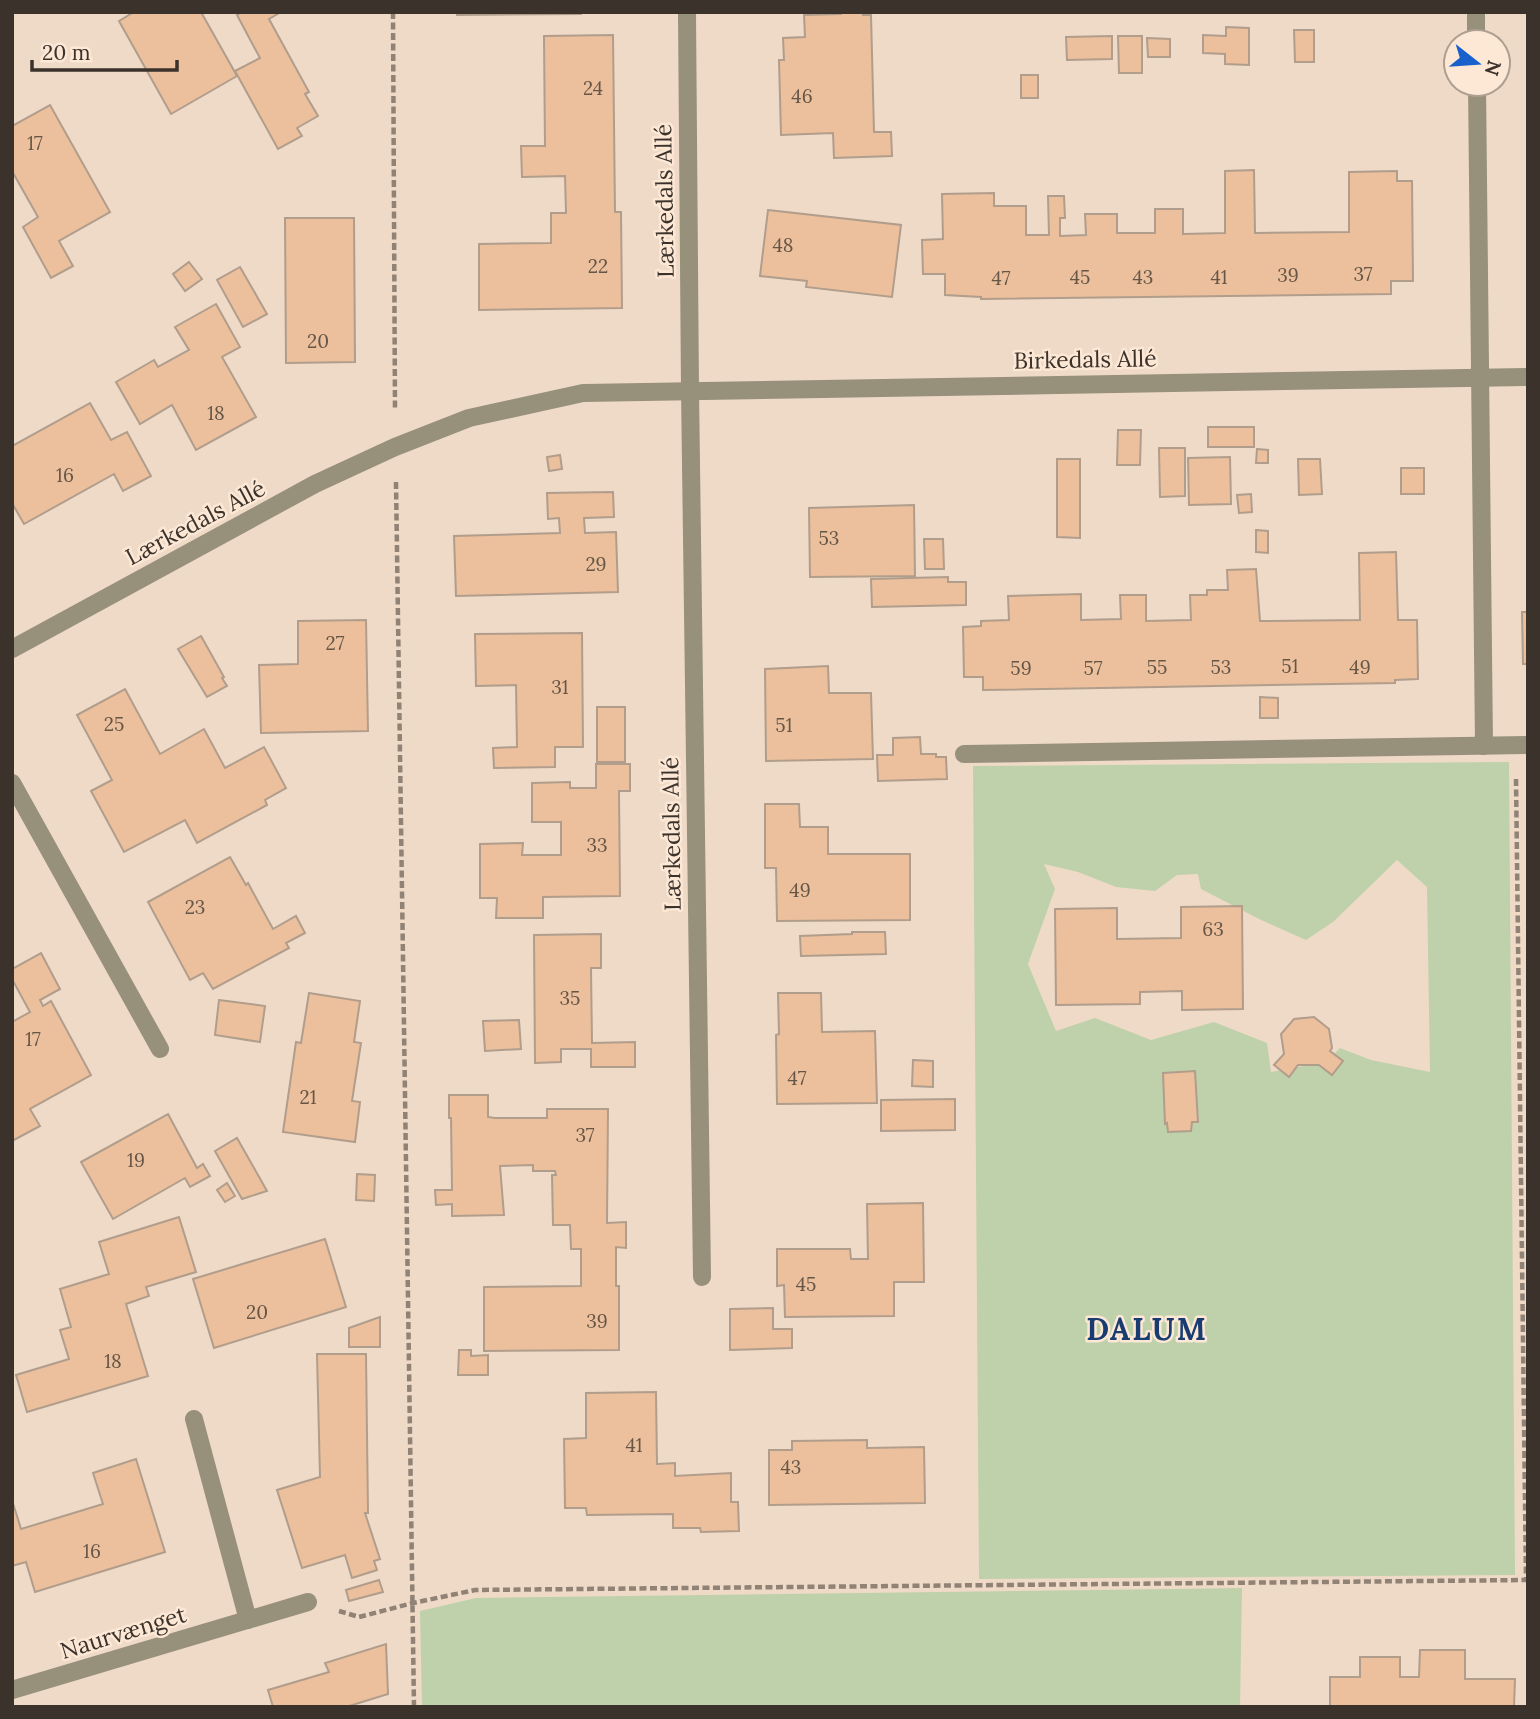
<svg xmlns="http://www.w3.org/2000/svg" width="1540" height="1719" viewBox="0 0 1540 1719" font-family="Lora,serif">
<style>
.green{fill:#bed1ab;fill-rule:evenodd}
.building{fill:#ecc09c;stroke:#b19d8c;stroke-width:2}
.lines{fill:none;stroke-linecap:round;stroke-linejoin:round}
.path{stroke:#908275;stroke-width:4.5;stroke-dasharray:7 3.5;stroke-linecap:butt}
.minor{stroke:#97907b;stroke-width:18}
.labels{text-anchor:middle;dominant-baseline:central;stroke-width:5;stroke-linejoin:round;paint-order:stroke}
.number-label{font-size:19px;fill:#665647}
.street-label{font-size:23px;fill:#3a322b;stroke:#fde7d5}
.district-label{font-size:30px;font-weight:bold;letter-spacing:2px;fill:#183b70;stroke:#fde7d5}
</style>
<rect width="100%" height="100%" fill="#efdac8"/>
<g class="green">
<path d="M1509 762 1515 1575 979 1579 973 766ZM1397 860 1427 887 1430 1072 1371 1060 1340 1048 1326 1062 1271 1072 1267 1043 1214 1022 1151 1040 1095 1018 1056 1031 1028 964 1055 889 1044 864 1078 872 1116 887 1155 891 1177 875 1198 874 1201 889 1259 919 1306 940 1333 922Z"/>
<polygon points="1242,1588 1240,1707 422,1707 420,1611 476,1598"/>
</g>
<g class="building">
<polygon points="134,12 201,12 237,76 171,114 119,21"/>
<polygon points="242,12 281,12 269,19 309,92 305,94 318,116 297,128 302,136 278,149 235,71 260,58 237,15"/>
<polygon points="457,12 581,12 581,14 457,15"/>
<polygon points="841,12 863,12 863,15 871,15 874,132 891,132 892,156 834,158 833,133 781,135 779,60 784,60 783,38 805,37 804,15 841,14"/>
<polygon points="1226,27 1249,28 1249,65 1225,64 1225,54 1203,53 1203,35 1226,36"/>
<polygon points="1294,30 1314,30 1314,62 1295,62"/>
<polygon points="613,35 615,212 621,212 622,308 479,310 479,244 551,243 551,213 566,213 565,176 522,177 521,146 545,146 544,36"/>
<polygon points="1112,36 1112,59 1067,60 1066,37"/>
<polygon points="1118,36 1142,36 1142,73 1119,73"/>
<polygon points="1147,38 1170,39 1170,57 1148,57"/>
<rect x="1021" y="75" width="17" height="23"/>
<polygon points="50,105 110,212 59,241 73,266 51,278 23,227 38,217 12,171 12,126"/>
<polygon points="1254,170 1255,233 1349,232 1349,172 1397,171 1397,181 1412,181 1413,281 1391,281 1391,294 981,299 981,297 945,295 945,274 923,274 922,240 943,239 942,194 994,193 994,206 1026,206 1026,235 1049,235 1048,196 1064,196 1065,218 1060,218 1060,236 1086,235 1085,214 1117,214 1117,233 1155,233 1155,209 1183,209 1183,234 1225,233 1225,171"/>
<polygon points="768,210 901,225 892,297 806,287 807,281 760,276"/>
<polygon points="285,218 354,218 355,362 286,363"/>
<polygon points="189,262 202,279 185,291 173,274"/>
<polygon points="240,267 267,314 243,327 217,280"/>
<polygon points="216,304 240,347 222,357 256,417 196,450 172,405 140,424 116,382 154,360 158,367 189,350 175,327"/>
<polygon points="90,403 111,440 127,432 151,476 123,491 114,474 24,524 12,503 12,446"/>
<rect x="1208" y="427" width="46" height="20"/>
<polygon points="1118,430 1141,430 1140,465 1117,465"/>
<polygon points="1159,448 1185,448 1185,496 1160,497"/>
<polygon points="1257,449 1268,450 1268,463 1256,463"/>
<polygon points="560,455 562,469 549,471 547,457"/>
<polygon points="1230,457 1231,504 1189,505 1188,458"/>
<polygon points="1057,459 1080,459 1080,538 1057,537"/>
<polygon points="1298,459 1320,459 1322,494 1299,495"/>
<rect x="1401" y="468" width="23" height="26"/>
<polygon points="613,492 614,517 584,518 585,533 616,532 618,592 456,596 454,536 560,533 559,518 548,519 547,493"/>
<polygon points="1251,494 1252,512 1239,513 1237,495"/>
<polygon points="914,505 915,576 810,577 809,508"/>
<polygon points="1256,530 1268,531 1268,553 1256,552"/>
<polygon points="924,539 943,539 944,569 925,569"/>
<polygon points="1396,552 1398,620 1417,620 1418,679 1395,680 1395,683 983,690 983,677 964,677 963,627 981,626 981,621 1009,620 1008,596 1081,594 1081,620 1121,619 1120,595 1146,595 1146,621 1191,620 1190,595 1207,595 1207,590 1228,590 1227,570 1256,569 1260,621 1360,620 1359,553"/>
<polygon points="948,577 948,582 966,582 966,605 872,607 871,579"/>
<polygon points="1522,612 1528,612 1528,664 1523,664"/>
<polygon points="366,620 368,731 261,733 259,665 298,664 298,621"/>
<polygon points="582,633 583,747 555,747 555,767 494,768 493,748 517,747 516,685 476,686 475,634"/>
<polygon points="201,636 224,677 222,678 227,686 207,697 178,649"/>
<polygon points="828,666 829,693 871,693 873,759 766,761 765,669"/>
<polygon points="125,689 160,754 204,729 225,768 264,747 286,788 265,800 267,805 197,843 185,820 124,852 91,791 112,780 77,715"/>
<polygon points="1260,697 1278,698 1278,718 1260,718"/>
<rect x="597" y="707" width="28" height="55"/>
<polygon points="920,737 921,754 936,754 936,757 946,757 947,779 878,781 877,755 893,755 893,738"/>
<polygon points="596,764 630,764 630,791 619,791 620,896 543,897 543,918 496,918 497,898 480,898 480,844 523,843 522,855 561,855 561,822 532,822 532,783 570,782 570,788 596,788"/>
<polygon points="765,804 799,804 800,827 828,827 828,854 910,854 910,920 777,921 776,868 765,868"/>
<polygon points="230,857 246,885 248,883 273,929 296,916 305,933 286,943 289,948 213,989 203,973 190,980 148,902"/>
<polygon points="1242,906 1243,1009 1182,1010 1182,991 1140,992 1140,1004 1056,1005 1055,909 1117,908 1117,939 1181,938 1181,907"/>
<polygon points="852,932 885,932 886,954 801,956 800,936 852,934"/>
<polygon points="601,934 601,968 591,968 592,1043 635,1042 635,1067 591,1067 591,1049 561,1049 561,1062 535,1063 534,935"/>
<polygon points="41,953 60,989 40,1000 43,1006 51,1001 91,1075 30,1109 40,1126 12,1141 12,1022 30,1012 12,979 12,969"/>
<polygon points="309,993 360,1001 354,1042 361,1043 352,1101 360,1102 355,1142 283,1132 296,1042 301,1043"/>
<polygon points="778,993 821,993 822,1032 875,1031 877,1103 777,1104 776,1035 779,1034"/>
<polygon points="219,1000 265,1006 260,1042 215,1035"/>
<polygon points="1314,1017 1329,1029 1332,1048 1330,1051 1343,1061 1332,1075 1319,1065 1298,1065 1289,1077 1274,1065 1284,1054 1281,1034 1294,1019"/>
<polygon points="519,1020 521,1049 485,1051 483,1021"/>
<polygon points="913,1060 933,1061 933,1087 912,1086"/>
<polygon points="1195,1071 1198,1122 1192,1122 1191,1131 1168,1132 1167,1123 1165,1124 1163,1073"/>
<polygon points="449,1095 488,1095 488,1117 495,1118 547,1118 547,1109 608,1109 607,1223 626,1222 626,1248 616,1247 616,1286 619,1286 619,1350 484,1351 484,1287 581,1286 581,1249 571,1249 570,1225 553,1225 552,1175 556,1175 555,1171 533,1171 533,1165 500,1166 504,1215 452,1216 452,1204 436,1205 435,1190 452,1190 451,1118 449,1118"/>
<polygon points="955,1099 955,1130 881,1131 881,1100"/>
<polygon points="168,1114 197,1168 203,1164 210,1176 190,1187 185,1178 113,1219 81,1162"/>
<polygon points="237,1138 267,1191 242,1199 215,1151"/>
<polygon points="357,1174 375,1175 374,1201 356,1200"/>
<polygon points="227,1183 235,1196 225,1202 217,1190"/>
<polygon points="923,1203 924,1282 894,1282 894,1316 785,1317 784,1285 777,1286 777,1249 850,1249 851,1259 868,1259 867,1204"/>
<polygon points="179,1217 196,1272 146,1287 149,1296 126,1304 148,1376 27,1412 16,1375 69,1359 60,1330 71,1327 60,1289 109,1274 99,1242"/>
<polygon points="325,1239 346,1307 214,1348 193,1279"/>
<polygon points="773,1308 773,1329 792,1329 792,1348 730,1350 730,1309"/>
<polygon points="380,1317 380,1347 349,1347 349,1328"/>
<polygon points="459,1350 471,1350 471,1356 488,1355 488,1375 458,1375"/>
<polygon points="317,1354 366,1354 368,1513 365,1513 380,1559 374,1561 377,1570 352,1578 345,1555 302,1568 277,1490 320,1477"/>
<polygon points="656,1392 657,1464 675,1463 675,1476 731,1473 731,1502 738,1502 739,1531 701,1532 700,1528 673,1528 673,1514 587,1515 586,1508 565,1508 564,1439 586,1438 586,1393"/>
<polygon points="867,1440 867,1448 924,1447 925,1503 769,1505 769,1450 792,1450 792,1441"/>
<polygon points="136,1459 165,1552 35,1592 26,1562 12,1566 12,1500 21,1529 103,1504 93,1473"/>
<polygon points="379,1580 383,1592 349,1601 346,1590"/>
<polygon points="386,1644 388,1694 346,1707 273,1707 268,1690 329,1672 325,1663"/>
<polygon points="1420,1650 1465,1650 1465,1679 1515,1679 1514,1707 1330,1707 1330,1677 1360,1677 1360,1657 1400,1657 1400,1677 1419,1677"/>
</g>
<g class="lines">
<g class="path">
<polyline points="393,12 395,410"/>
<polyline points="396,482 414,1707"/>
<polyline points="1516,779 1526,1580"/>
<polyline points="339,1611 359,1617 413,1603 475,1590 1528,1580"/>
</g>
<g class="minor">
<polyline points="687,12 690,390 702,1277"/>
<polyline points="1476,12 1476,42"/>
<polyline points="1477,84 1484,746"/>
<polyline points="12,649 315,484 395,447 469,418 583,393 1528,377"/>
<polyline points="964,754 1528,745"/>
<polyline points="12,783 160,1049"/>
<polyline points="194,1419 248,1620"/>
<polyline points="12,1690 308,1602"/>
</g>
</g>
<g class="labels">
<g class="number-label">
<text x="593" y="88">24</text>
<text x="802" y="96">46</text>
<text x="35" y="143">17</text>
<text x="783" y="245">48</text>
<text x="598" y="266">22</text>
<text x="1363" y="274">37</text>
<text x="1288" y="275">39</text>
<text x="1080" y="277">45</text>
<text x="1143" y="277">43</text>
<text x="1219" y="277">41</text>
<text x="1001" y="278">47</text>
<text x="318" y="341">20</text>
<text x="216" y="413">18</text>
<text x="65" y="475">16</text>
<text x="829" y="538">53</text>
<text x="596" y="564">29</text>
<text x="335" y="643">27</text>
<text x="1290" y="666">51</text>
<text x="1157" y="667">55</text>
<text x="1221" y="667">53</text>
<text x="1360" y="667">49</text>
<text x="1021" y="668">59</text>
<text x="1093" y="668">57</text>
<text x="560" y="687">31</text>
<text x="114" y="724">25</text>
<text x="784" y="725">51</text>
<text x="597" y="845">33</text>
<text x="800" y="890">49</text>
<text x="195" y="907">23</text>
<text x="1213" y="929">63</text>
<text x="570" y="998">35</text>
<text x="33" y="1039">17</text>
<text x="797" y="1078">47</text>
<text x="308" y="1097">21</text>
<text x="585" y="1135">37</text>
<text x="136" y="1160">19</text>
<text x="806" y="1284">45</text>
<text x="257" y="1312">20</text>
<text x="597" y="1321">39</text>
<text x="113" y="1361">18</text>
<text x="634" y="1445">41</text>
<text x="791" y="1467">43</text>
<text x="92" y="1551">16</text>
</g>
<g class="street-label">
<text transform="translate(664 201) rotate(-91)">Lærkedals Allé</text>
<text transform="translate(1085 359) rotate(-1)">Birkedals Allé</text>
<text transform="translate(195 522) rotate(-28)">Lærkedals Allé</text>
<text transform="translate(671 834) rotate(-91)">Lærkedals Allé</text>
<text transform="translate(123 1632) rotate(-17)">Naurvænget</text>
</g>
<g class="district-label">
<text x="1147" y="1329">DALUM</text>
</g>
</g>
<rect width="1540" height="1719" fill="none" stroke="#3a322b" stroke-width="28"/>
<g transform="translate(1477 63) rotate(107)"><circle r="33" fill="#fde7d5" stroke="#af9f91" stroke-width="2"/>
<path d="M0-5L12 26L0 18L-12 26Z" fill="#1861cc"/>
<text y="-10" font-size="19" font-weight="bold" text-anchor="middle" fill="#3a322b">N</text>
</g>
<path d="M32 60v10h145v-10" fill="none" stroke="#3a322b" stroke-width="3.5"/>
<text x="42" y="60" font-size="21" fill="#3a322b" stroke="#fde7d5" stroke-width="5" paint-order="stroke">20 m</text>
</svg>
